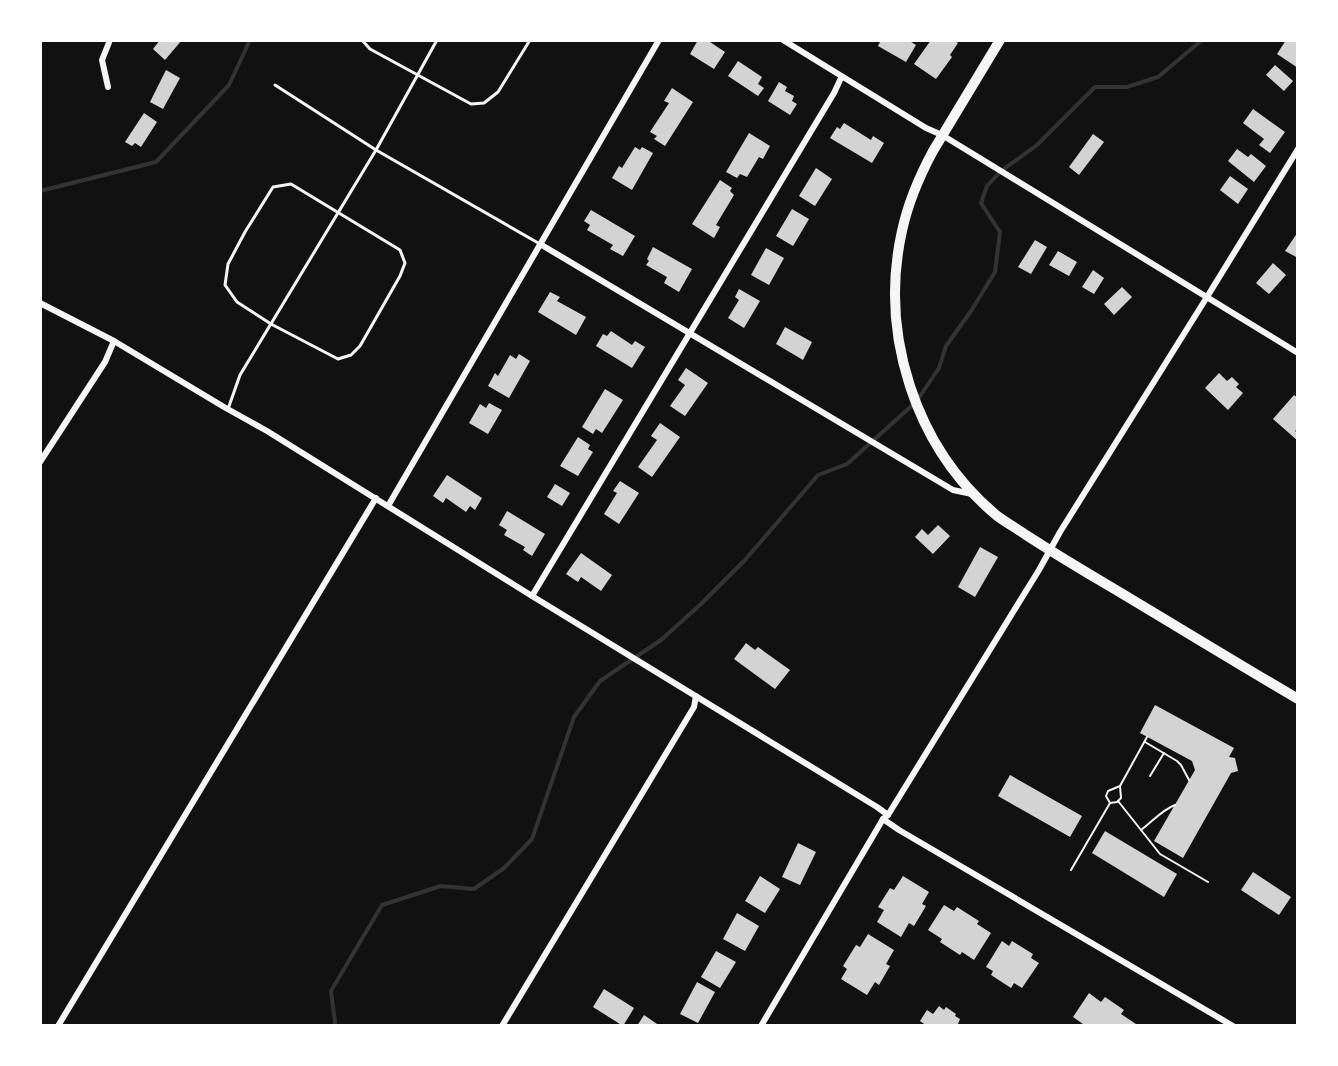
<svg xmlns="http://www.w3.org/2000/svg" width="1338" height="1066" viewBox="0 0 1338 1066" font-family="'Archivo Narrow',sans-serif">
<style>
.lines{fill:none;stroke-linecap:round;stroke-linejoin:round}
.stream{stroke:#333;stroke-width:4}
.building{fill:#d3d3d3}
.path{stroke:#f5f5f5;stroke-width:2}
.service{stroke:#f5f5f5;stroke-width:3}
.minor{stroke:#f5f5f5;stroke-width:6}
.primary{stroke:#f5f5f5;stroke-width:10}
</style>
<rect width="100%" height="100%" fill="#111"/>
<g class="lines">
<g class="stream">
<polyline points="40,191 156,162 229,85 250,40"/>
<polyline points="334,1026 335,1022 331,991 382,905 441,886 474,889 504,868 532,839 574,717 600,681 661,640 701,604 745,560 818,475 847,464 916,402 939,368 946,346 971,311 995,272 1000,232 981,203 987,186 1001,171 1037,145 1095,87 1127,87 1158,77 1202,40"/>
</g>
</g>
<g class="building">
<polygon points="160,40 182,40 165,60 153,49"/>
<polygon points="698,40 707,40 725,52 714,69 690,54"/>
<polygon points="881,40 908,40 916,45 906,62 878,46"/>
<polygon points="931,40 954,40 958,43 950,55 952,57 936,79 914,64"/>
<polygon points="1286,40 1298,40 1298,68 1277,54"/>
<polygon points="738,61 762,77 758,84 764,88 758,96 728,76"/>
<polygon points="1275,65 1293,81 1284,91 1266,75"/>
<polygon points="166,70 180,78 163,109 150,102"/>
<polygon points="779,82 787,87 785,91 794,96 792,101 797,104 790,115 768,101"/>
<polygon points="672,88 693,102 665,146 654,139 657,136 650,132 669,103 664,101"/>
<polygon points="1253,109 1285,132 1270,153 1259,145 1264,139 1243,123"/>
<polygon points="144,113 157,122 141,147 135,143 132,146 125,142"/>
<polygon points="844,123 871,140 873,136 884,143 872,163 830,138 837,127 840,129"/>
<polygon points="749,133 770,146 763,159 759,157 747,177 740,174 737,178 726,172"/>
<polygon points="1093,134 1104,142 1079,175 1069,167"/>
<polygon points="635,147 640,150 642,147 653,153 632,190 612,178 619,166 622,168"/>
<polygon points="1237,149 1248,157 1251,154 1266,166 1254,182 1228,161"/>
<polygon points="816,168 832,179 815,206 799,196"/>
<polygon points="1230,176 1248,189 1238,204 1220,190"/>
<polygon points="720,180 732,188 730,191 734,195 716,225 720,227 714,238 692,224"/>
<polygon points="792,209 809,219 793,246 776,236"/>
<polygon points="591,210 635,236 623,256 610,249 613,245 587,230 590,225 584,221"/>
<polygon points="1298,232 1298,258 1285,251"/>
<polygon points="1035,240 1047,247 1031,274 1018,267"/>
<polygon points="653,247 692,269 679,292 664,283 667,277 646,265 649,261 647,259"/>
<polygon points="766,248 784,258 769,285 751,275"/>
<polygon points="1058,251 1077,262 1069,276 1049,265"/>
<polygon points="1273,263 1286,275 1269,294 1256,283"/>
<polygon points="1093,270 1104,278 1094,294 1082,287"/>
<polygon points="1122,287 1132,297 1114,315 1104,304"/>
<polygon points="739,289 760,301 744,328 728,318 739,300 735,297"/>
<polygon points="550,292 560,297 557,301 586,317 576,335 538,312"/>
<polygon points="785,327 812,342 803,360 776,344"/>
<polygon points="611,331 632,345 635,341 645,347 632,368 596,346 603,334 607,336"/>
<polygon points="519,354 530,361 509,398 488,386 495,373 498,376 510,355 516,359"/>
<polygon points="686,368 708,383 685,416 670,406 685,385 678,380"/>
<polygon points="1219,373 1227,381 1232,377 1239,384 1236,387 1243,393 1228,410 1205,388"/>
<polygon points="605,389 623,400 602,433 596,429 593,434 582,427"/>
<polygon points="1294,395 1298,398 1298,428 1295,431 1298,433 1298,441 1273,419"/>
<polygon points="489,403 502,410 488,434 469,423 480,404 486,408"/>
<polygon points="660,423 680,437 652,477 638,467 657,440 651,436"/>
<polygon points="578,437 590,445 588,449 593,452 578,476 560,466"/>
<polygon points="447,475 482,498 475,510 470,506 466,512 446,498 443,503 433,496"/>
<polygon points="620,481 639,493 619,524 604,514 617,493 613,491"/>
<polygon points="555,484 570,493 562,506 547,497"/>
<polygon points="507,511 545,534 532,556 523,550 525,547 504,535 507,530 499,525"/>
<polygon points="938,525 950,536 933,554 915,537 922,529 928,535"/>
<polygon points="980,547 998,557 975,597 958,587"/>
<polygon points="581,553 612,575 601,591 581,577 578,582 566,574"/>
<polygon points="746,643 755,650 758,647 790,670 775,689 734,659"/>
<polygon points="1155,705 1234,748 1229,757 1235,758 1238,771 1231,773 1183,858 1154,841 1195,770 1192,761 1140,733"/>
<polygon points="1010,775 1082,816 1070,837 998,796"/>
<polygon points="1105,831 1177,874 1164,897 1092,853"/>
<polygon points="798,843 816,852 800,885 782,877"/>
<polygon points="1253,872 1291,897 1279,915 1241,890"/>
<polygon points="760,876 780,889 765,913 745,901"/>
<polygon points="903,876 929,892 922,904 926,906 914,926 909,923 901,937 877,922 884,910 878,907 890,888 894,890"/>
<polygon points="944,905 954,911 957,907 979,921 977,924 991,933 974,960 962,952 960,955 940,942 942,939 928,930"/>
<polygon points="737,913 759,926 745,951 723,939"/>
<polygon points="868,934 894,950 886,964 890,966 879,985 875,982 867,995 841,979 847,969 843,966 856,945 860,947"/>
<polygon points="1002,941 1009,946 1012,941 1033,954 1031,958 1039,963 1022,988 1014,983 1011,988 991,975 993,971 986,967"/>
<polygon points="716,951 736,962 720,988 701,977"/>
<polygon points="697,982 715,992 698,1023 680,1014"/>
<polygon points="604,989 634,1008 623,1026 593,1007"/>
<polygon points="1089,993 1101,1002 1105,997 1124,1010 1121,1014 1136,1024 1135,1026 1083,1026 1083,1024 1073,1017"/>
<polygon points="939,1006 944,1010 946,1007 956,1014 955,1016 960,1019 958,1024 960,1026 927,1026 920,1021 927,1010 933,1014"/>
<polygon points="644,1015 660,1026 637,1026"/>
</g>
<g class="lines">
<g class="path">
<polyline points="1145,742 1177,761 1181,765 1189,780"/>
<polyline points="1150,776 1164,753"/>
<polyline points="1118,801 1160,854 1208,882"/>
<polyline points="1110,803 1106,796 1108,791 1120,786"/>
<path d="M1141 830C1153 821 1162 810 1175 805"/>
<polyline points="1071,870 1110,803 1117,802 1121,798 1120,786 1147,737"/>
</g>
<g class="service">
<polyline points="362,40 370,49 471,104 484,103 498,92 530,40"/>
<polyline points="437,40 376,150 540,244"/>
<polygon points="291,184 400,250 405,263 400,276 360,346 351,355 338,359 271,324 237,302 225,285 228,264 245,232 273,187"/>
<polyline points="228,409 240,375 376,150 275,85"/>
</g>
<g class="minor">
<polyline points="783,40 926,128 942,135 1298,353"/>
<polyline points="108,87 102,60 110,40"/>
<polyline points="540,244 953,490 972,494"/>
<polyline points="40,303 114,341 224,407 267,431 532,596 877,807 888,815"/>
<polyline points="40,462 105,362 114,341"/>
<polyline points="388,506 659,40"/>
<polyline points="532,596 834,93 841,78"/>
<polyline points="883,819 899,830 1233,1026"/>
<polyline points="58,1026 376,498"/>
<polyline points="502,1026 694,707 696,696"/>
<polyline points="761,1026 883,819 888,815 1039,570 1060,532 1207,297 1298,149"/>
</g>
<path class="primary" d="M1000 40 933 151C919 177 908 203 902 231 879 334 915 447 996 515 1005 522 1016 528 1026 535 1054 553 1082 570 1111 587 1173 624 1235 662 1298 699"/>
</g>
<rect width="1338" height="1066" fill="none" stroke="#ffffff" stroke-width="84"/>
</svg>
